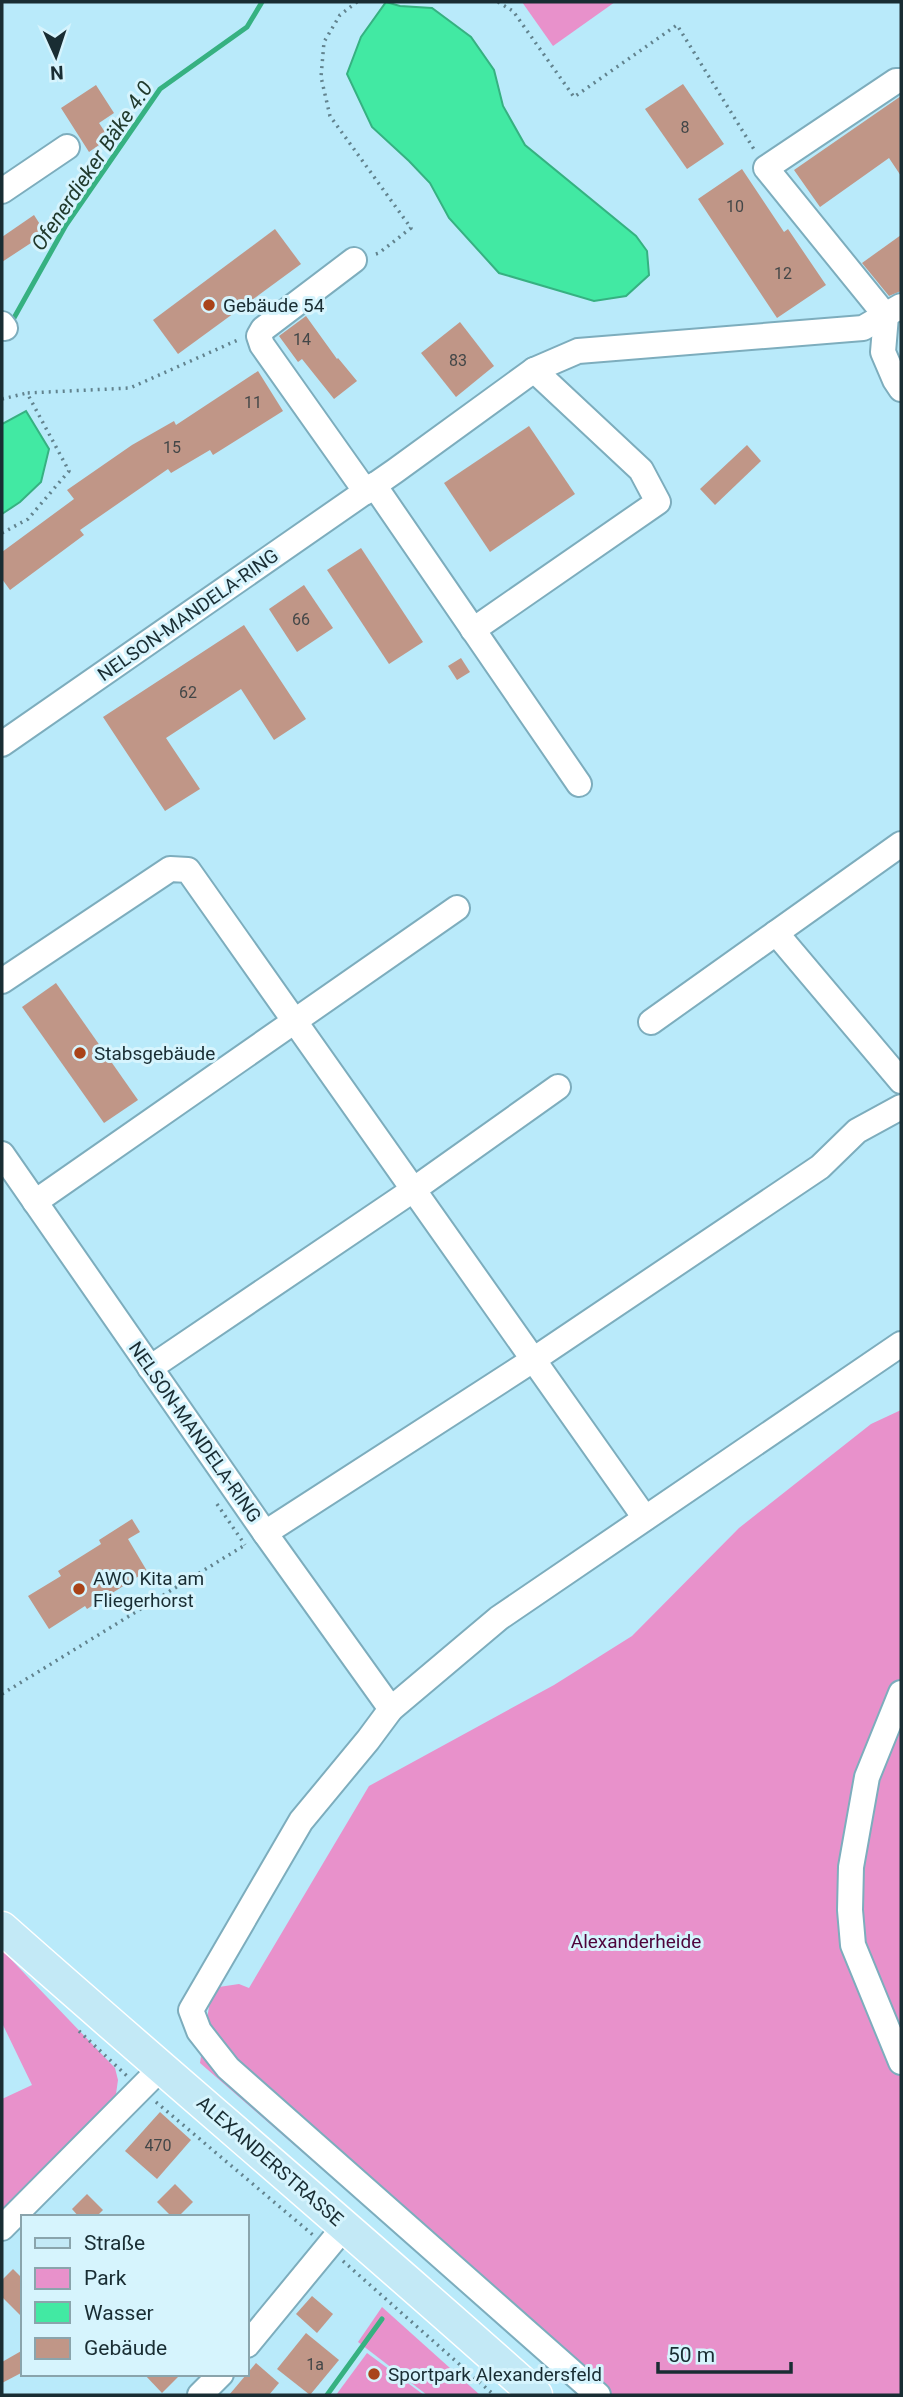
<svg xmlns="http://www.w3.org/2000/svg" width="903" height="2397" viewBox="0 0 903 2397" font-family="Roboto,sans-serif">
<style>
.green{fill:#e891cb}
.water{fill:#42e9a3;stroke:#36b181;stroke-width:2}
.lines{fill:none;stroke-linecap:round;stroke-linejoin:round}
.stream{stroke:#36b181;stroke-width:5}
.building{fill:#c09687}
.minor-casing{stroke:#7dadbd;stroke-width:28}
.major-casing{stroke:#fff;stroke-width:35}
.path{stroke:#62838e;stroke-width:3.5;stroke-dasharray:2 5;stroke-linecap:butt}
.minor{stroke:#fff;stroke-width:24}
.major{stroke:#c3e9f6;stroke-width:32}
.poi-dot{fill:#a94319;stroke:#d6f4fd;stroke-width:2.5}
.labels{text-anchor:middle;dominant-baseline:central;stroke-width:6;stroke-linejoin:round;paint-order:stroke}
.number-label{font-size:16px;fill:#434748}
.poi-label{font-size:19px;fill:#192d33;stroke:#d6f4fd;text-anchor:start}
.street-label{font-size:19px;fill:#192d33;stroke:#d6f4fd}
.park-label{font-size:19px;fill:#4e043c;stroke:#d6f4fd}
.water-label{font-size:21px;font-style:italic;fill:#213a2d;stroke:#d6f4fd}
</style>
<rect width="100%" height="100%" fill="#b9eafa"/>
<g class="green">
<polygon points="522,2 615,2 553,46"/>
<polygon points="901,1410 901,2395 581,2395 200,2063 212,1988 239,1984 249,1988 369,1786 554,1685 632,1636 739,1528 871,1424"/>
<polygon points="3,1951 115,2068 118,2080 116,2094 2,2211 2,2099 32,2085 2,2023"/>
<polygon points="382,2307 480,2395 427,2395 358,2342"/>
<polygon points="367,2353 424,2395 336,2395"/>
</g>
<g class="water">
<polygon points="386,2 400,6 432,8 471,37 494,70 503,106 525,145 636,236 647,251 649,275 626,296 594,301 499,273 449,218 430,183 409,161 372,127 347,74 361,37"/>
<polygon points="26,411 49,449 41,482 20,502 2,514 2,424"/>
</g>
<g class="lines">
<g class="stream">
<polyline points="10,325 66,225 160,89 247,27 262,2"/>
<polyline points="327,2395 382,2319"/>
</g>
</g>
<g class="building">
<polygon points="683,84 724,144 687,169 645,109"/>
<polygon points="96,85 114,113 99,123 109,138 89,152 61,108"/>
<polygon points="901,96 901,176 889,158 820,207 794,170"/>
<polygon points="742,169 784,232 788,229 826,285 777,318 698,199"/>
<polygon points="34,215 43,229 31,237 34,241 2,262 2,237"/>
<polygon points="275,229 301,264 178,354 153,320"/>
<polygon points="901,235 901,291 889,296 862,263"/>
<polygon points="306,316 337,359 338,358 357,381 334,399 302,359 298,362 279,336"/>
<polygon points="460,322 494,366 456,397 421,353"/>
<polygon points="258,371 283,411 213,455 210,450 171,473 168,469 80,530 84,535 10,590 2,579 2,552 74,499 67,490 132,445 174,421 176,425"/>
<polygon points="529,426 575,494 490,552 444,483"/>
<polygon points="747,445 761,461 715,505 700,489"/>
<polygon points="361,548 423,642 389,664 327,570"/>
<polygon points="304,585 333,628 297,652 269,609"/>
<polygon points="244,625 306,719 274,740 241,689 166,738 200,789 165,811 103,717"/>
<polygon points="461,658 470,672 457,680 448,666"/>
<polygon points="56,983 138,1100 104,1123 22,1007"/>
<polygon points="132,1519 140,1532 128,1539 147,1571 87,1609 85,1606 49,1629 28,1596 61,1576 58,1571 101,1544 99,1540"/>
<polygon points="160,2112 191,2140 157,2179 125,2151"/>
<polygon points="175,2184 193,2202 178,2217 172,2217 157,2202"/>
<polygon points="87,2194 103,2210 96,2217 79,2217 72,2209"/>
<polygon points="13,2269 23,2279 23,2318 2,2297 2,2280"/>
<polygon points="312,2296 333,2314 317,2333 296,2314"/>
<polygon points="306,2333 339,2360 310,2395 277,2369"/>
<polygon points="23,2350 23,2372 2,2383 2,2362"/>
<polygon points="256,2363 279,2383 269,2395 229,2395"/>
<polygon points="144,2374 181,2374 162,2393"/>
</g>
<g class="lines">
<g class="minor-casing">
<g id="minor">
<polyline points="901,81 896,81 766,168 886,316 883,352 895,380 901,389"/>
<polyline points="2,191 67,147"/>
<polyline points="354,260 263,329 259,336 262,345 366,492"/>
<polyline points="2,324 5,328"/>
<polyline points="374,485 579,784"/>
<polyline points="473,630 658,502 641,470 534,370"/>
<polyline points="2,744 395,471 534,370 578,351 863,328 901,306"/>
<polyline points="776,933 901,844"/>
<polyline points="2,981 170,869 188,870 645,1518"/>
<polyline points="651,1022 776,933 901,1081"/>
<polyline points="2,1154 265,1533 391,1709"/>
<polyline points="35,1202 457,908"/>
<polyline points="150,1368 413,1190 558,1087"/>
<polyline points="265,1533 533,1360 820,1167 857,1131 901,1107"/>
<polyline points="901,1693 867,1777 851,1867 850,1910 853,1945 901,2062"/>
<polyline points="2,2228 161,2068"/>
<polyline points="247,2345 345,2226"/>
<polyline points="200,2395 221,2374"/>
<polyline points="598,2395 228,2068 199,2031 191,2010 301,1821 368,1740 391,1709 499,1618 901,1344"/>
</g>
</g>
<g class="major-casing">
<path id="major" d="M2 1928C179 2085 360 2237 536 2395"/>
</g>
<g class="path">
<polyline points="357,2 340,15 324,42 321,77 330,116 411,228 379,253 373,255"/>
<polyline points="498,2 513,11 574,97 677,25 755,151"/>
<polyline points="2,399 27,393"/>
<polyline points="2,533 28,519 69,471 27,393 130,388 240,339"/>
<polyline points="217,1504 245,1545"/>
<polyline points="2,1694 245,1545"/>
<polyline points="79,2031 127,2076"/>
<polyline points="156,2102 313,2235"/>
<polyline points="343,2261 494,2395"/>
</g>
<use href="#minor" class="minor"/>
<use href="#major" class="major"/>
</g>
<g class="poi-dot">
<circle cx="209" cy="305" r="7"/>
<circle cx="80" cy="1053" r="7"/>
<circle cx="79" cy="1589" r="7"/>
<circle cx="374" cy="2374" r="7"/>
</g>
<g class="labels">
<g class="number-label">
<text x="685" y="127">8</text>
<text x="735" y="206">10</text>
<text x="783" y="273">12</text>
<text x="302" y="339">14</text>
<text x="458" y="360">83</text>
<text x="253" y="402">11</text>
<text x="172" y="447">15</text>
<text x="301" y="619">66</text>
<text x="188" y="692">62</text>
<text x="158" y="2145">470</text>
<text x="315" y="2364">1a</text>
</g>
<g class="poi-label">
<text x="223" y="305">Gebäude 54</text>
<text x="94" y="1053">Stabsgebäude</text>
<text x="93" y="1578">AWO Kita am<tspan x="93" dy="22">Fliegerhorst</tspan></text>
<text x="388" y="2374">Sportpark Alexandersfeld</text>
</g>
<g class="street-label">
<text transform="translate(188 615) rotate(-35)">NELSON-MANDELA-RING</text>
<text transform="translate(195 1432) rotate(55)">NELSON-MANDELA-RING</text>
<text transform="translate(270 2161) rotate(41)">ALEXANDERSTRASSE</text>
</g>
<g class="park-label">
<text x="636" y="1941">Alexanderheide</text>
</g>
<g class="water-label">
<text transform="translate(92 166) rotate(-56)">Ofenerdieker Bäke 4.0</text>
</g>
</g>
<rect width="903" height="2397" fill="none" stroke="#192d33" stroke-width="7"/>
<rect x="21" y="2215" width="228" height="161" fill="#d6f4fd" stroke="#8aa4ac" stroke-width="2"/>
<rect x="35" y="2238" width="35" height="10" fill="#c3e9f6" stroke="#8aa4ac" stroke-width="2"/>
<text x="84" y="2250" font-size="21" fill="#192d33">Straße</text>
<rect x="35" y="2268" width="35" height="21" fill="#e891cb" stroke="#8aa4ac" stroke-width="2"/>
<text x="84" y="2285" font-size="21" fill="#192d33">Park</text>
<rect x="35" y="2302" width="35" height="21" fill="#42e9a3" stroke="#8aa4ac" stroke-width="2"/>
<text x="84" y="2320" font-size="21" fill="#192d33">Wasser</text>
<rect x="35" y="2338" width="35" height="21" fill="#c09687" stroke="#8aa4ac" stroke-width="2"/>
<text x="84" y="2355" font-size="21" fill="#192d33">Gebäude</text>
<g transform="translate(56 56) rotate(177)" stroke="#d6f4fd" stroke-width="5" paint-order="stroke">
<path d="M0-5L12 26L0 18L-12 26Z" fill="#192d33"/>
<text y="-10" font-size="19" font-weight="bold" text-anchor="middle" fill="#192d33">N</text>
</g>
<path d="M658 2362v10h133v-10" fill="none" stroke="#192d33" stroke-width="3.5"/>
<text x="668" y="2362" font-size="21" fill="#192d33" stroke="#d6f4fd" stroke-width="5" paint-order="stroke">50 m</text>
</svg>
